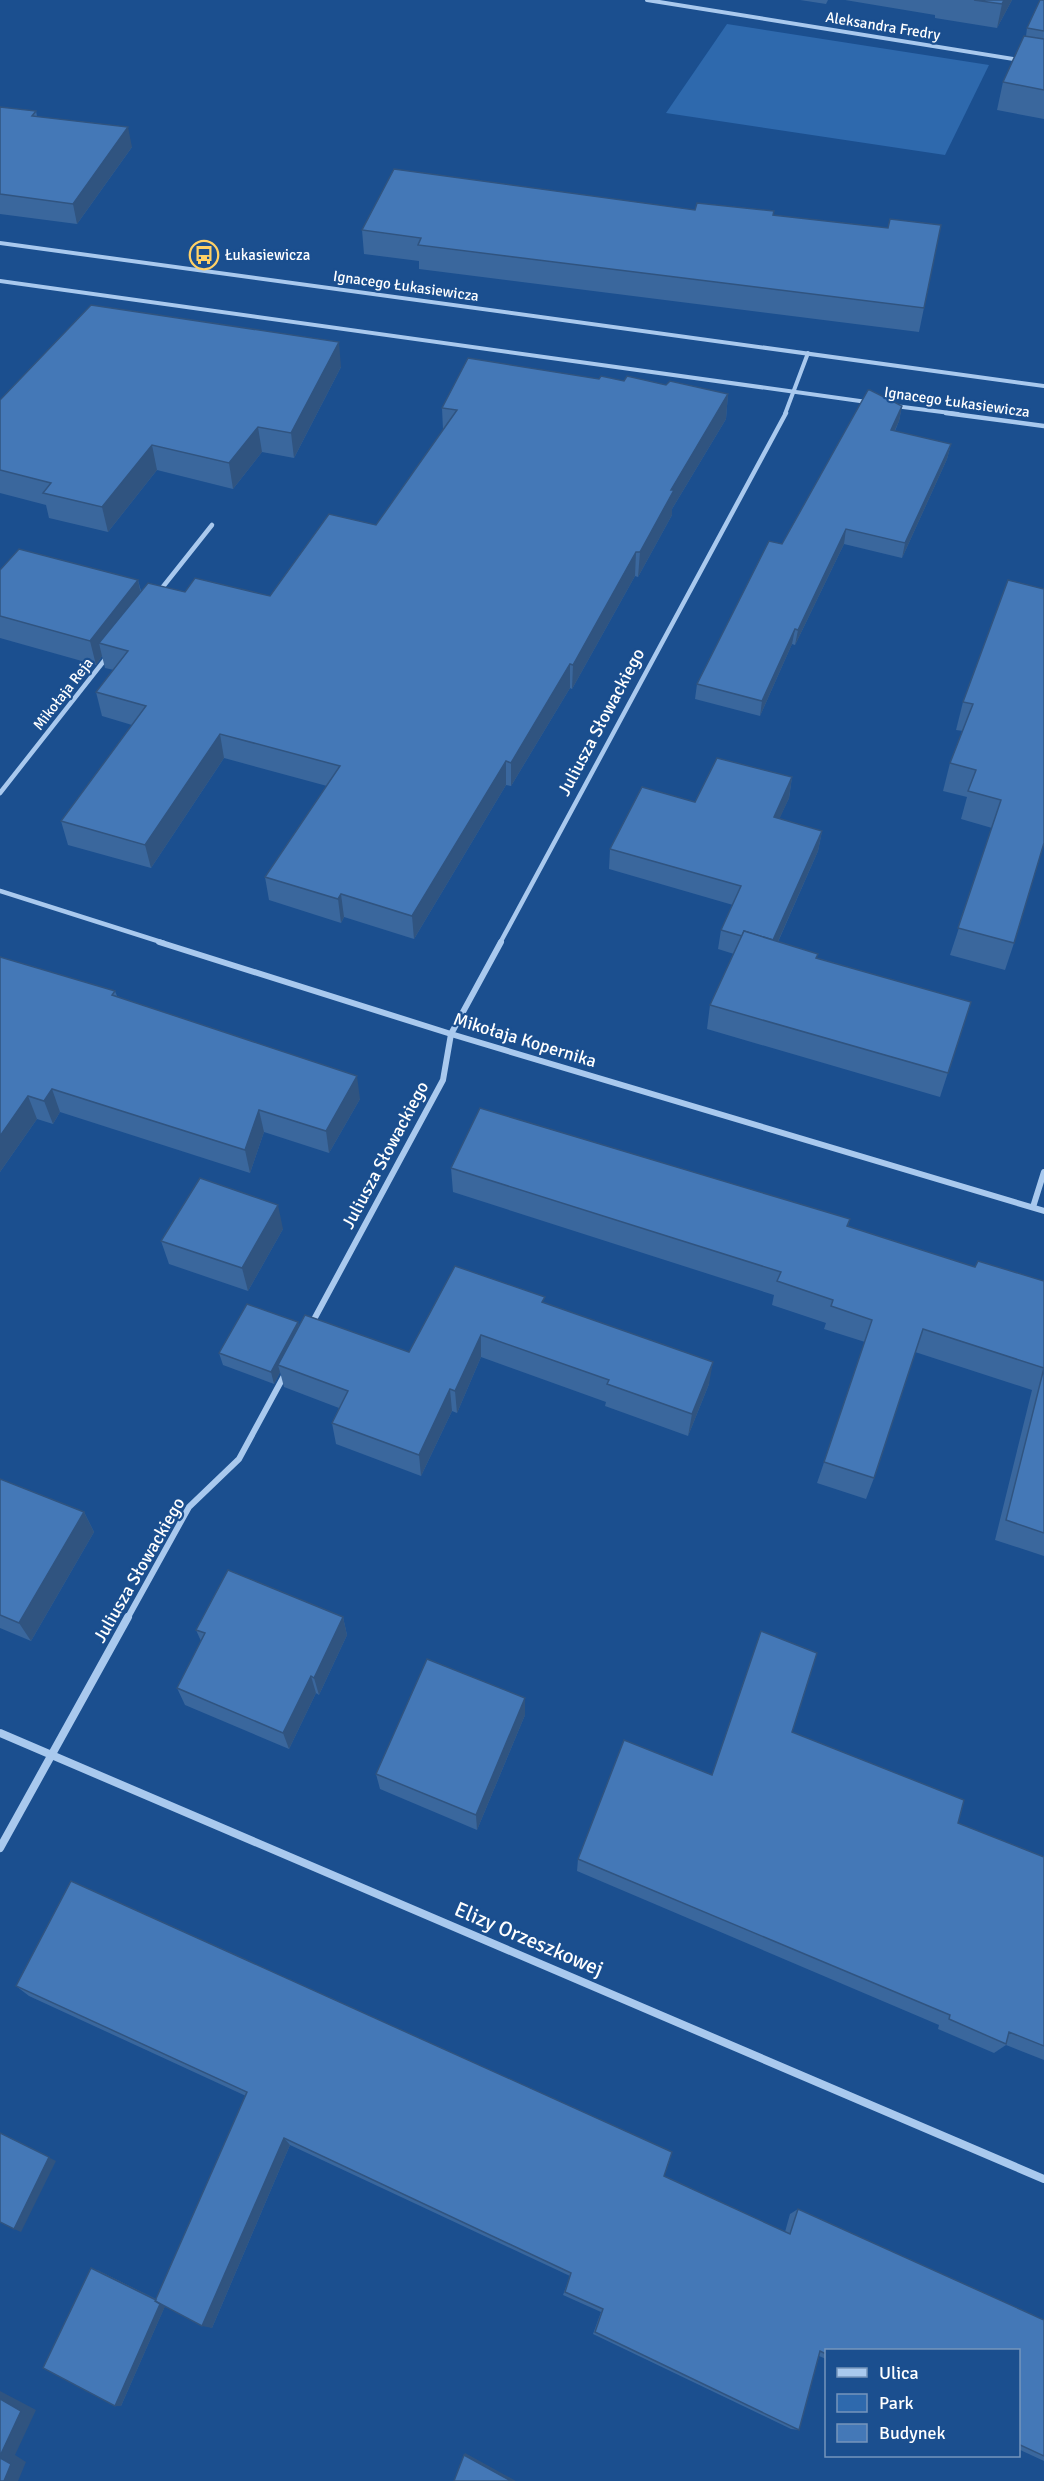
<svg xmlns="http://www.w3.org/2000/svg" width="1044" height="2481" viewBox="0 0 1044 2481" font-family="Signika,sans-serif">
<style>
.green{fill:#2e69ad}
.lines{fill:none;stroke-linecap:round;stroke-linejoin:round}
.street-far3{stroke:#a9c9ee;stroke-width:4}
.street-far2{stroke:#a9c9ee;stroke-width:4.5}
.street-far1{stroke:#a9c9ee;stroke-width:6}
.street{stroke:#a9c9ee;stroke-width:8}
.wall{fill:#3a679d}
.shaded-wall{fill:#305480}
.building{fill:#4478b7;stroke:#305480;stroke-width:1.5}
.labels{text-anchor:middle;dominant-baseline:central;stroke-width:4.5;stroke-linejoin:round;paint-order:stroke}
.far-street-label{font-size:15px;fill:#fff;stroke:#1b4f8f}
.far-poi-label{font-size:15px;fill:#fff;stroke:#1b4f8f;text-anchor:start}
.street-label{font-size:18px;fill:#fff;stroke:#1b4f8f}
.near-street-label{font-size:21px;fill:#fff;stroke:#1b4f8f}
</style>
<rect width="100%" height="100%" fill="#1b4f8f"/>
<polygon class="green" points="727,24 989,65 945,155 666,113"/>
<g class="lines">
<g class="street-far3">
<polyline points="647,0 1020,60"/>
<polyline points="0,243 1044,386"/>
<polyline points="0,281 867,402"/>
<polyline points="895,406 958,414"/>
<polyline points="785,414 808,353"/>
</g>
<g class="street-far2">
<polyline points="946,413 1044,426"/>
<polyline points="158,593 212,525"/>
<polyline points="0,793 107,657"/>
<polyline points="0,891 164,943"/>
<polyline points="500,943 786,413"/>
</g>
<g class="street-far1">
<polyline points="159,942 451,1034 1044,1211"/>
<polyline points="1033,1207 1044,1172"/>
<polyline points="311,1325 443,1080 451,1034 501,942"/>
<polyline points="127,1619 189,1507 239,1459 285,1374"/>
</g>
<g class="street">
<polyline points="0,1733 1044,2179"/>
<polyline points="0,1848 128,1617"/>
</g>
</g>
<g class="wall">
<polygon points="800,0 828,0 826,4"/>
<polygon points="845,0 1012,0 997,28 935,18 935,15"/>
<polygon points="1044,0 1044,119 997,110 1003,82 1026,36 1027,28"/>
<polygon points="0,107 36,111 37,116 132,147 77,224 0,214"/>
<polygon points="695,210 774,211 774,215 888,228 941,225 919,332 419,269 419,261 364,254 362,230"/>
<polygon points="341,367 294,458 262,452 233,489 157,470 108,532 49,518 46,505 0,493 0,400"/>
<polygon points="599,379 666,385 728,394 726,419 672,509 672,515 638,577 635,576 572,689 570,688 511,786 506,785 414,939 344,917 341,923 269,900 265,877 327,786 224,758 151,868 68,845 61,821 132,725 102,716 96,692 114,670 105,668 102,656 96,665 0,638 0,570 138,580 141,591 270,596 376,525 443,430 442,408"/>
<polygon points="902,406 899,421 895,431 951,444 947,459 902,558 844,544 795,645 792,644 760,716 695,699 697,684 782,544"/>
<polygon points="1008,580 1014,943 1005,970 950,955 992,828 961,819 967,797 943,791 950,763 963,731 956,730 963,702"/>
<polygon points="792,777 789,798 779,819 822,831 818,851 778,942 817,958 971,1002 940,1097 707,1029 710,1005 734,954 718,949 721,930 733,905 609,869 610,849 695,802"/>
<polygon points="0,957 115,991 117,996 360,1099 329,1153 264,1132 250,1173 60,1112 53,1124 37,1119 0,1172"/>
<polygon points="451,1168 850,1219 848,1226 975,1267 978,1261 1044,1281 1044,1556 995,1540 1032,1390 915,1352 874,1478 866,1499 817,1483 865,1342 824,1329 826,1323 772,1305 774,1295 453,1192"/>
<polygon points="283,1229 248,1291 169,1264 161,1241"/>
<polygon points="545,1303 709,1384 688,1436 605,1406 606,1402 481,1357 457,1413 452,1411 421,1476 336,1444 332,1423 339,1408 284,1387 280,1372 274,1384 223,1365 219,1353 298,1322 299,1328 409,1352"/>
<polygon points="0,1479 84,1512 94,1532 31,1641 0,1628"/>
<polygon points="343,1617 347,1635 319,1695 316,1693 289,1749 185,1705 177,1688 201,1641 196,1630"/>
<polygon points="525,1715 477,1830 380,1789 376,1774"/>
<polygon points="792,1732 958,1823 1044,1857 1044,2060 1006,2045 994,2053 938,2029 939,2025 577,1871 578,1859 712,1775"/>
<polygon points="16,1986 664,2176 785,2232 790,2214 798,2209 1044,2320 1044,2461 1018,2449 1018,2350 826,2350 826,2359 819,2356 799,2430 791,2429 593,2334 601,2312 563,2295 570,2276 290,2145 212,2328 165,2306 121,2406 115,2406 97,2270 156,2299 246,2096 29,1996"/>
</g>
<g class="shaded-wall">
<polygon points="1004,0 1012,0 997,28 1002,4"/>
<polygon points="128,127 132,147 77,224 73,204"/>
<polygon points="339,342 341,367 294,458 291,433"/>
<polygon points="728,394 726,419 672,509 672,515 638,577 640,552 671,490"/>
<polygon points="902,406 899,421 888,445 891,430"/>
<polygon points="258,427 262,452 233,489 229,463"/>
<polygon points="951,444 947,459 902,558 905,543"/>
<polygon points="152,445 157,470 108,532 102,507"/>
<polygon points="846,529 844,544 795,645 798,630"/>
<polygon points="636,552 635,576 572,689 573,665"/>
<polygon points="138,580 143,604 99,643 102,656 96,665 90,641"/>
<polygon points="795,629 792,644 760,716 762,701"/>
<polygon points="570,664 570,688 511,786 511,763"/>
<polygon points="220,734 224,758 151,868 145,845"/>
<polygon points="506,761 506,785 414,939 412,916"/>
<polygon points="792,777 789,798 771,837 774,817"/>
<polygon points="822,831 818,851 768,964 771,945"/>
<polygon points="341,894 344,917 341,923 338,899"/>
<polygon points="357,1076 360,1099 329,1153 326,1131"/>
<polygon points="52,1089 60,1112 53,1124 44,1101"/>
<polygon points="28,1096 37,1119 0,1172 0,1136"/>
<polygon points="259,1110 264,1132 250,1173 245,1150"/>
<polygon points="278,1205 283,1229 248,1291 242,1268"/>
<polygon points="298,1322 300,1334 278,1365 280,1372 274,1384 271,1372"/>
<polygon points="481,1335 481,1357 457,1413 455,1391"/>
<polygon points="713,1362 709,1384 688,1436 692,1414"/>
<polygon points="450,1389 452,1411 421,1476 419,1455"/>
<polygon points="84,1512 94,1532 31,1641 19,1623"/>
<polygon points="343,1617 347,1635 319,1695 314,1678"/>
<polygon points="311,1676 316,1693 289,1749 283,1733"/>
<polygon points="525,1698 525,1715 477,1830 476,1815"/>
<polygon points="0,2133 56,2161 21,2232 14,2229"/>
<polygon points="284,2138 290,2145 212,2328 202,2326"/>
<polygon points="91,2268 97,2270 166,2304 121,2406 115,2406"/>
<polygon points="0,2391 36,2410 15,2455 26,2462 18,2481 4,2481 0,2458"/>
<polygon points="465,2453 516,2481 511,2481 464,2455"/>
</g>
<g class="building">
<polygon points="974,0 1004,0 1002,4"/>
<polygon points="1040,0 1044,0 1044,31 1027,28"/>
<polygon points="1024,36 1044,39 1044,90 1003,82"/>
<polygon points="0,107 36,111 32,116 128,127 73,204 0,194"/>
<polygon points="394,169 695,210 697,203 774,211 773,215 888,228 890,219 941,225 924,308 418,245 421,238 362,230"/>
<polygon points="91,305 339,342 291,433 258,427 229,463 152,445 102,507 43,493 51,483 0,470 0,400"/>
<polygon points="468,358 599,379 601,376 624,381 627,376 666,385 670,381 728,394 671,490 674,490 640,552 636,552 573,665 570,664 511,763 506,761 412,916 341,894 338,899 265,877 340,766 220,734 145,845 61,821 146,706 96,692 128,651 99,643 148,583 185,592 195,578 270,596 329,514 376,525 457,410 442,408"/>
<polygon points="868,390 870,390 902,406 891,430 951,444 905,543 846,529 798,630 795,629 762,701 697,684 769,541 782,544"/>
<polygon points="19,549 138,580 90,641 0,616 0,570"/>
<polygon points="1008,580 1044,589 1044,843 1014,943 958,928 1001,800 968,791 976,770 950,763 973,704 963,702"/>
<polygon points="717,758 792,777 774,817 822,831 773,940 744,931 742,936 721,930 741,886 610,849 642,787 695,802"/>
<polygon points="744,931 818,954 816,958 971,1002 948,1073 710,1005"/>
<polygon points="0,957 115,991 112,995 357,1076 326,1131 259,1110 245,1150 52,1089 44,1101 28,1096 0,1136"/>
<polygon points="480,1108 850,1219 847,1226 975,1267 978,1261 1044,1281 1044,1533 1006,1520 1044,1368 923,1329 874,1478 824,1462 872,1320 831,1306 833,1300 777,1281 781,1272 451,1168"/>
<polygon points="200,1178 278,1205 242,1268 161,1241"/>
<polygon points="455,1266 545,1297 542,1302 713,1362 692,1414 607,1384 609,1380 481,1335 455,1391 450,1389 419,1455 332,1423 348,1391 278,1365 305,1315 409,1352"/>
<polygon points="247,1304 298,1322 271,1372 219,1353"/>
<polygon points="0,1479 84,1512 19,1623 0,1615"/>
<polygon points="228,1570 343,1617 314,1678 311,1676 283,1733 177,1688 205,1633 196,1630"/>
<polygon points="761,1631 817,1653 792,1732 964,1800 958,1823 1044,1857 1044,2046 1009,2032 1006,2044 949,2019 950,2015 578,1859 624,1740 712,1775"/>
<polygon points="427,1659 525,1698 476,1815 376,1774"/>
<polygon points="71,1881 672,2152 664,2176 790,2234 798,2209 1044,2320 1044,2456 1018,2444 1018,2350 826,2350 826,2354 820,2351 799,2430 595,2332 603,2309 565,2292 571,2273 284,2138 202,2326 155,2301 247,2092 16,1986"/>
<polygon points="0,2133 49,2157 14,2229 0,2222"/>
<polygon points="91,2268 156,2300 155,2301 160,2304 115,2406 43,2368"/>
<polygon points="0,2399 21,2411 0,2456"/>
<polygon points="464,2455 511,2481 454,2481"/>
<polygon points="0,2458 11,2464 4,2481 0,2481"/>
</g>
<defs>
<g id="bus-ring" transform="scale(1.5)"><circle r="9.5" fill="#1b4f8f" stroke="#ffd166" stroke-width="1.5"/><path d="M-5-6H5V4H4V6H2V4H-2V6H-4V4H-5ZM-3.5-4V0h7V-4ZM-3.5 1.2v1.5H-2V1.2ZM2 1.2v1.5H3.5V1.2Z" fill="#ffd166"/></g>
</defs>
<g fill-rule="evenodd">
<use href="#bus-ring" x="204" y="255"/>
</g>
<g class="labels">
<g class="far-street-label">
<text transform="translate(883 26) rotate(9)">Aleksandra Fredry</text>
<text transform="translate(406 286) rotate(8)">Ignacego Łukasiewicza</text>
<text transform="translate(957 402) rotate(8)">Ignacego Łukasiewicza</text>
<text transform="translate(63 694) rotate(-52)">Mikołaja Reja</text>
</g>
<g class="far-poi-label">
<text x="225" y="255">Łukasiewicza</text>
</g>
<g class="street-label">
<text transform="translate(601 722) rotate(-62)">Juliusza Słowackiego</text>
<text transform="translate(525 1040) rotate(17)">Mikołaja Kopernika</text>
<text transform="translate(385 1155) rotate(-62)">Juliusza Słowackiego</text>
<text transform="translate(139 1570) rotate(-60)">Juliusza Słowackiego</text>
</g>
<g class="near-street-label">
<text transform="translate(529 1939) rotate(23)">Elizy Orzeszkowej</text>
</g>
</g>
<rect x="825" y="2349" width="195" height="108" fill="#1b4f8f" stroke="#7695bc" stroke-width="1.5"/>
<rect x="837" y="2368" width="30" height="9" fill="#a9c9ee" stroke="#7695bc" stroke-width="1.5"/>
<text x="879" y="2379" font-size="18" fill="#ffffff">Ulica</text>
<rect x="837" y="2394" width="30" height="18" fill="#2e69ad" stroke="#7695bc" stroke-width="1.5"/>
<text x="879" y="2409" font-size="18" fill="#ffffff">Park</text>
<rect x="837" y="2424" width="30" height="18" fill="#4478b7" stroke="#7695bc" stroke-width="1.5"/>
<text x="879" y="2439" font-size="18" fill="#ffffff">Budynek</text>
</svg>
